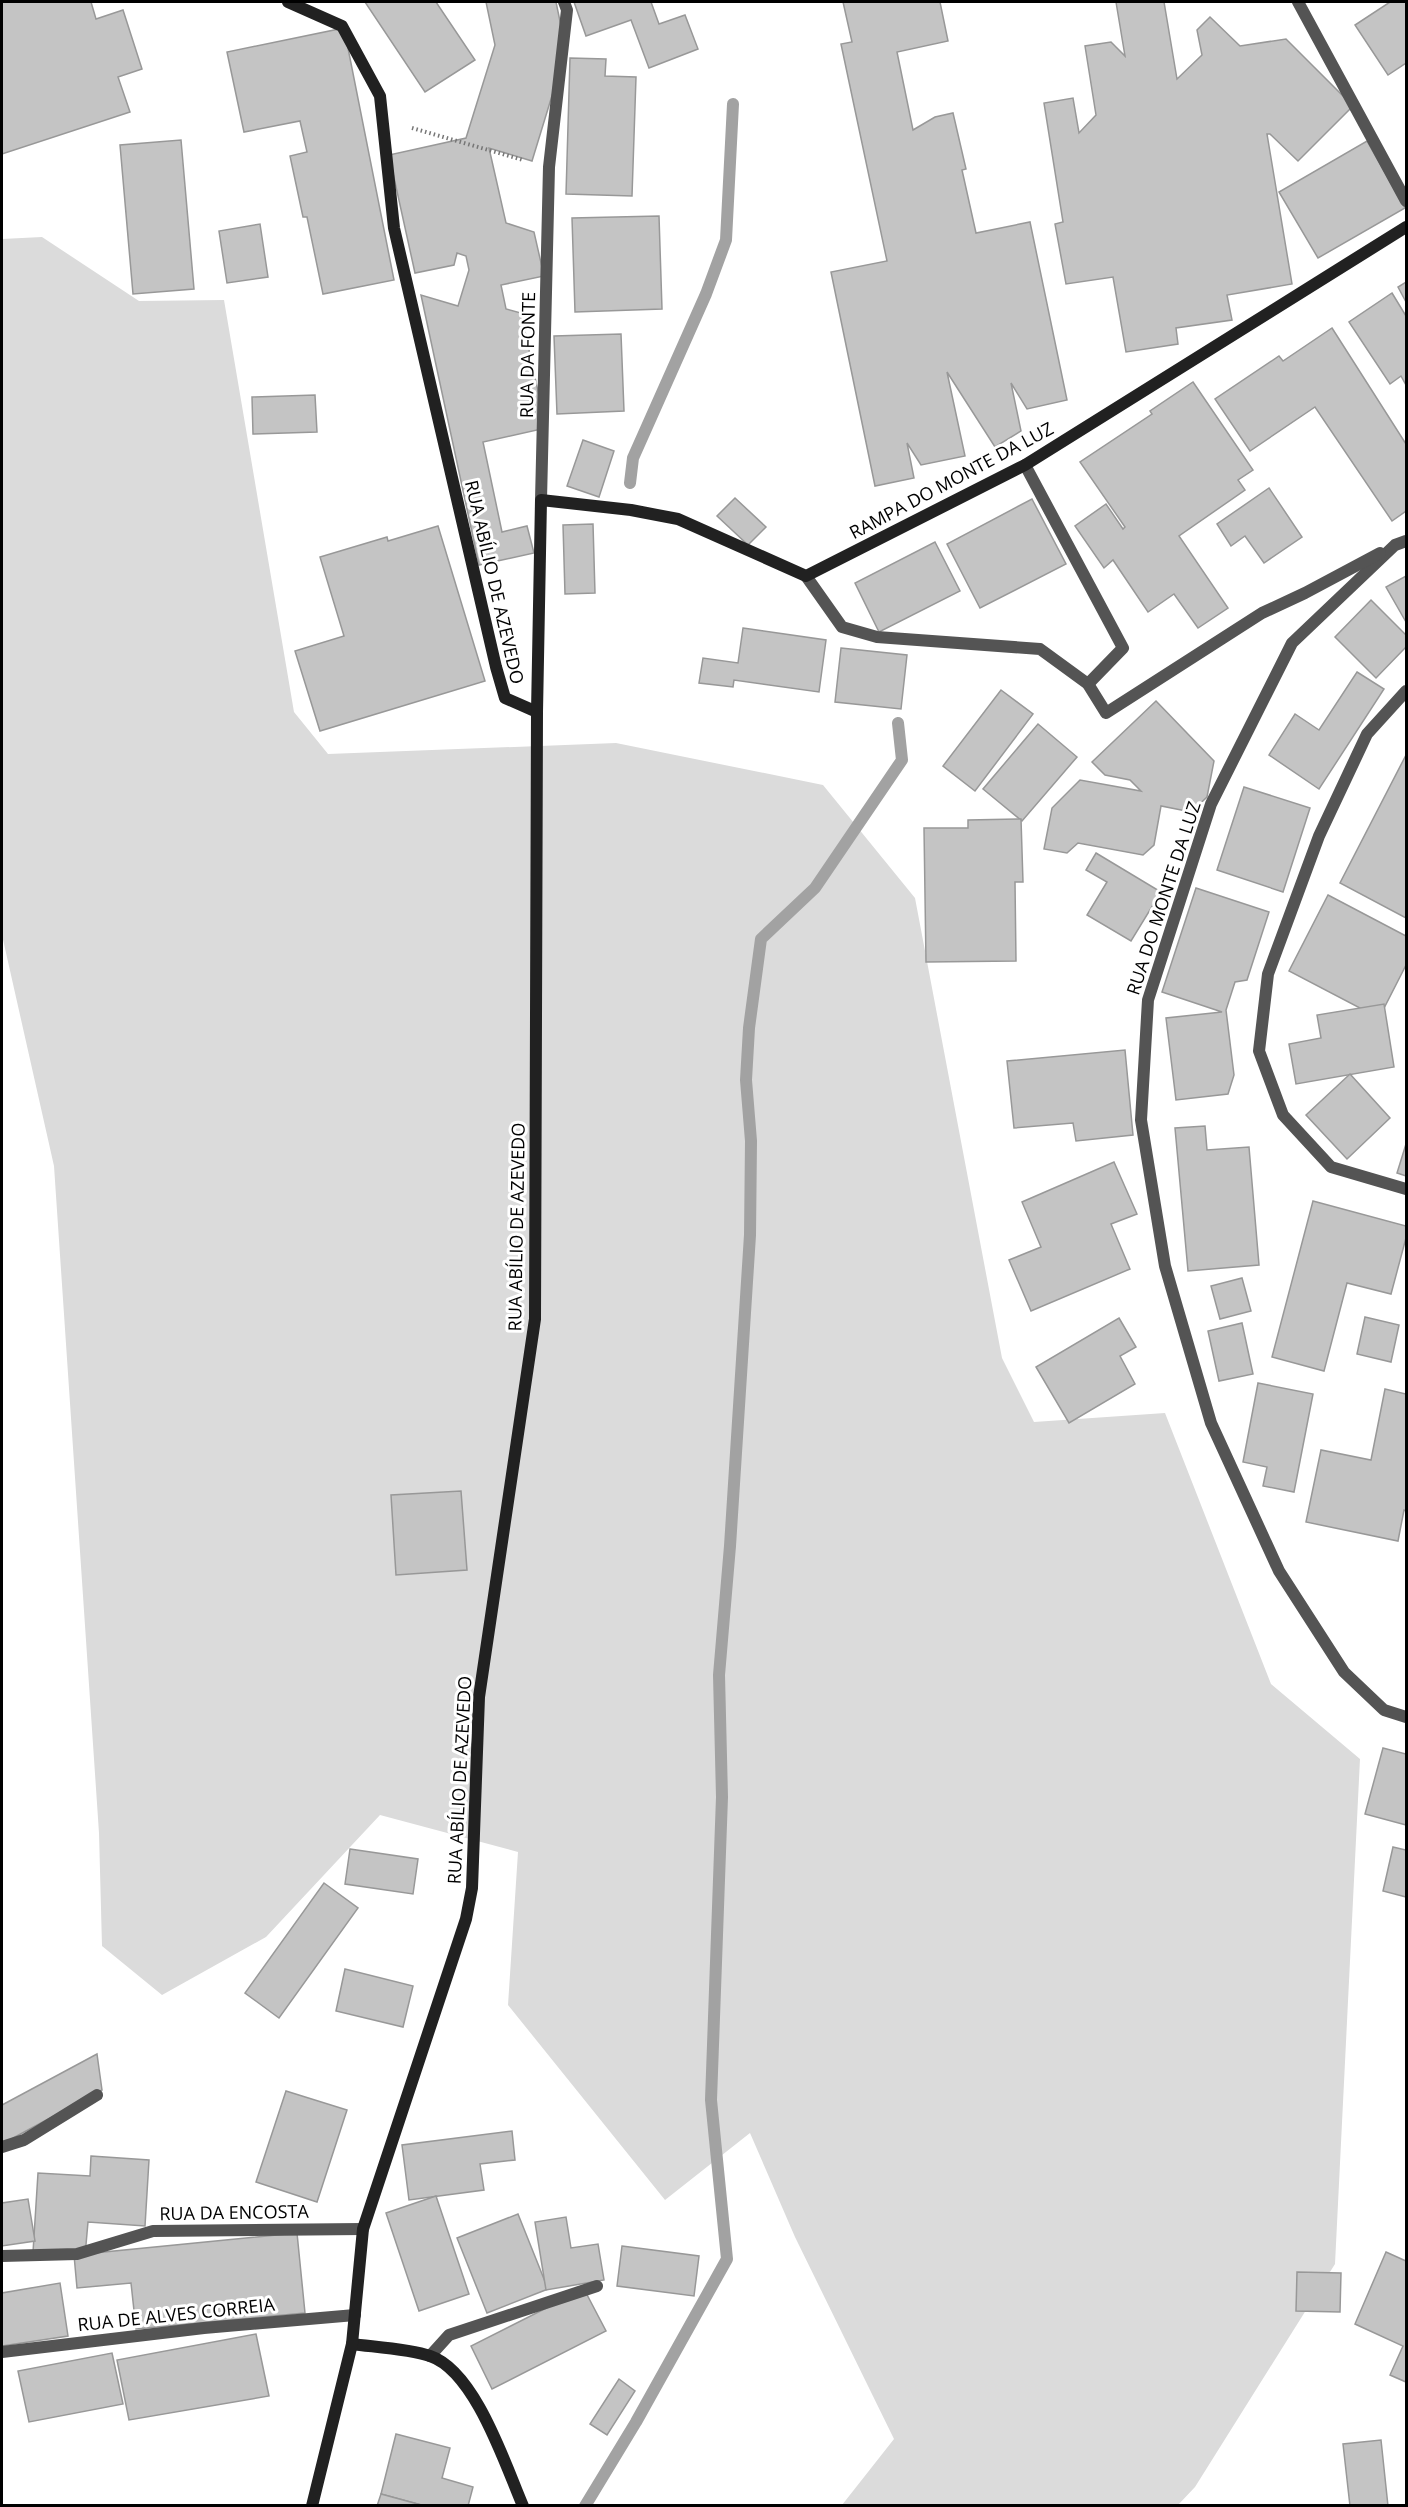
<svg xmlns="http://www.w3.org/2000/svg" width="1408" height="2507" viewBox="0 0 1408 2507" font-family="'Open Sans',sans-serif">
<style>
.green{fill:#dbdbdb}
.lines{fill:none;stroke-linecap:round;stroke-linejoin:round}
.stream{stroke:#a2a2a2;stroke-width:12}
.building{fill:#c4c4c4;stroke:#989898;stroke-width:1.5}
.path{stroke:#767676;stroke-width:4;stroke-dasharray:1.5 3;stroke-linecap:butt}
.street{stroke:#545454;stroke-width:12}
.secondary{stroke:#212121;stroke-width:12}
.labels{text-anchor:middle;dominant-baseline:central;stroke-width:6;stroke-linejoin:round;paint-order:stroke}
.street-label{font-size:18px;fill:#000;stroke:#fff}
</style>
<rect width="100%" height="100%" fill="#fff"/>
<polygon class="green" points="42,237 139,301 224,300 294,712 328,754 616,743 823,785 915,898 1002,1358 1034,1422 1165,1413 1271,1684 1360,1759 1335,2264 1195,2487 1178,2505 842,2505 894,2439 795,2237 750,2133 665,2200 508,2005 518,1852 380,1815 266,1937 162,1995 102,1946 99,1833 54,1166 2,935 2,239"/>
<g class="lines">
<g class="stream">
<polyline points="630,483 633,458 706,294 726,240 733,104"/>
<polyline points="585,2506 636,2422 727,2259 711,2100 722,1797 719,1675 730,1546 750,1235 751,1141 746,1080 749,1028 761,939 815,888 902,760 898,723"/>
</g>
</g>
<g class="building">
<polygon points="2,2 91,2 96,19 123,10 142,69 118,77 130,112 2,154"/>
<polygon points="365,2 436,2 475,60 425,92"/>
<polygon points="486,2 556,2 566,50 532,161 489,148 506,223 534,232 544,276 501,285 506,309 521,313 546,428 483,442 502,532 527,526 534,553 479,565 421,295 458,306 469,270 466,256 457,253 454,265 415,273 389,155 466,138 495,45"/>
<polygon points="574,2 651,2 659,24 685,15 698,49 649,68 631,20 586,36"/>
<polygon points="843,2 940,2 948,41 897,52 913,130 935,117 953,113 966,169 962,170 976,233 1030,222 1067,400 1027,409 1011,383 1021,431 995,447 947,372 965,456 921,465 907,443 914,478 875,486 831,272 887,261 841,44 852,42"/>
<polygon points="1116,2 1164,2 1177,79 1202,55 1197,30 1210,17 1240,46 1286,39 1353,106 1298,161 1270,134 1267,134 1292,284 1227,295 1232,320 1176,328 1178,344 1126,352 1113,277 1066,284 1055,224 1063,222 1044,103 1073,98 1079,133 1096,115 1085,46 1111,42 1125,56"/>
<polygon points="1390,2 1406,2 1406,63 1388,75 1355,25"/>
<polygon points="344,28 394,280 323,294 307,217 303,217 290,156 307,152 300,121 244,132 227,52"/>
<polygon points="570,58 606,59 605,76 636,77 632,196 566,194"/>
<polygon points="181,140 194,289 133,294 120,145"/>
<polygon points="1367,141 1405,208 1318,258 1279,192"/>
<polygon points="659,216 662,309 575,312 572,218"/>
<polygon points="260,224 268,277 227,283 219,231"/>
<polygon points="1406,282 1406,302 1398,287"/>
<polygon points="1392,293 1406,316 1406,385 1401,376 1390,384 1349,322"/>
<polygon points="1332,328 1406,444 1406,511 1392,521 1315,407 1250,451 1215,399 1279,356 1283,361"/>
<polygon points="621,334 624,411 557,414 554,336"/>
<polygon points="1193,382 1253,470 1238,480 1245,490 1179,536 1228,608 1198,628 1174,594 1148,612 1113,560 1104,568 1075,526 1106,504 1123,529 1125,527 1080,462 1152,414 1150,411"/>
<polygon points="315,395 317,432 253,434 252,397"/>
<polygon points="583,440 614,451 599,497 567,486"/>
<polygon points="1269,488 1302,537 1264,563 1245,536 1231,546 1217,524"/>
<polygon points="735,498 766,527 748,545 717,516"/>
<polygon points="1032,499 1066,564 980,608 947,544"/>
<polygon points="593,524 595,593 565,594 563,525"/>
<polygon points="438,526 485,681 320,731 295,651 344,636 320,557 387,537 388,541"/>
<polygon points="935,542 960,591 879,632 855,583"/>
<polygon points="1406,576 1406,622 1386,587"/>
<polygon points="1371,600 1406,635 1406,647 1376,678 1335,637"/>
<polygon points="743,628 826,640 819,692 734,680 733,687 699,683 703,658 738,663"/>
<polygon points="841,648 907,655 901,709 835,702"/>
<polygon points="1357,672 1384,689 1319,789 1269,755 1295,714 1319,730"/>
<polygon points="1001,690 1033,714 975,791 943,766"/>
<polygon points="1156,701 1214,761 1207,797 1191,812 1161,806 1154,845 1143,855 1078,843 1067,853 1044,849 1052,808 1080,780 1141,791 1130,780 1105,775 1092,762"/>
<polygon points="1038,724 1077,757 1022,821 983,789"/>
<polygon points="1406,755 1406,918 1340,883"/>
<polygon points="1244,787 1310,808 1283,892 1217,870"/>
<polygon points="1021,819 1023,882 1015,882 1016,961 926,962 924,828 968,828 968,820"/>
<polygon points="1096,853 1161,892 1131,941 1087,915 1107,882 1086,870"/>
<polygon points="1196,888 1269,912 1247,980 1235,982 1226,1010 1234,1075 1228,1094 1176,1100 1166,1018 1222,1012 1162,992"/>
<polygon points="1328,895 1406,936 1406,965 1379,1018 1289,971"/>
<polygon points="1384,1004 1394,1067 1296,1084 1289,1044 1321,1038 1317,1015"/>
<polygon points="1125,1050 1133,1135 1076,1141 1073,1123 1014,1128 1007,1061"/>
<polygon points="1350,1074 1390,1118 1347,1159 1306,1115"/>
<polygon points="1205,1126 1207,1150 1249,1147 1259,1265 1188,1271 1175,1128"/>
<polygon points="1406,1144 1406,1176 1397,1173"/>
<polygon points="1114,1162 1137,1214 1111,1224 1130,1269 1031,1311 1009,1260 1041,1247 1022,1202"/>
<polygon points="1313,1201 1406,1226 1406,1238 1391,1294 1347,1283 1324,1371 1272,1357"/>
<polygon points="1242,1278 1251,1311 1220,1319 1211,1286"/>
<polygon points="1365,1317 1399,1325 1391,1362 1357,1354"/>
<polygon points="1119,1318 1136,1347 1120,1356 1135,1384 1069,1423 1036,1367"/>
<polygon points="1242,1323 1253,1374 1219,1381 1208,1331"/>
<polygon points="1258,1383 1313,1394 1294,1492 1263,1486 1267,1467 1243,1462"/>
<polygon points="1385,1389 1406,1394 1406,1511 1404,1510 1398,1541 1306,1522 1321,1450 1371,1460"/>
<polygon points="461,1491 467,1570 396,1575 391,1495"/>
<polygon points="1383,1748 1406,1754 1406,1825 1365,1814"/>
<polygon points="1393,1847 1406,1850 1406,1897 1383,1891"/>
<polygon points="350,1849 418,1859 413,1894 345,1884"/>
<polygon points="324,1883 358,1908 279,2018 245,1993"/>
<polygon points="345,1969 413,1986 403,2027 336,2011"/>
<polygon points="97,2054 102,2090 2,2144 2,2105"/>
<polygon points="286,2091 347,2110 317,2202 256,2182"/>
<polygon points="512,2131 515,2160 480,2164 484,2190 409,2200 402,2145"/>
<polygon points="91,2156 149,2160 145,2226 88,2222 85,2256 33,2252 38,2173 90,2176"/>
<polygon points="436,2196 469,2294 419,2311 386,2213"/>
<polygon points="28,2199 35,2241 2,2246 2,2203"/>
<polygon points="518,2214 548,2289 487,2313 457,2238"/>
<polygon points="566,2217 571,2248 598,2244 604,2280 546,2290 535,2222"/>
<polygon points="297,2233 305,2313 136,2329 131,2283 77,2288 74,2255"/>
<polygon points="622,2246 699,2256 694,2296 617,2286"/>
<polygon points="1386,2252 1406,2261 1406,2382 1390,2375 1403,2346 1355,2324"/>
<polygon points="1297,2272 1341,2273 1340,2312 1296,2311"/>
<polygon points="60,2283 68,2336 2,2346 2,2293"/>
<polygon points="584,2289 606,2331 492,2389 471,2346"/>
<polygon points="256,2334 269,2396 129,2420 117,2360"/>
<polygon points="112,2353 123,2404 29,2422 18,2371"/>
<polygon points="619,2379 635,2391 607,2435 590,2424"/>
<polygon points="396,2434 450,2448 442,2478 473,2487 468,2506 425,2506 381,2494"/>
<polygon points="1381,2440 1388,2506 1350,2506 1343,2444"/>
<polygon points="381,2494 425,2506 377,2506"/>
</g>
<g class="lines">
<polyline class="path" points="412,128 523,160"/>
<g class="street">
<polyline points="1298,2 1406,201"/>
<polyline points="1025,465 1123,648 1088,684"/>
<polyline points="541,500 549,167 567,10 564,2"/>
<polyline points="1406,541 1395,545 1292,643 1211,804 1148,1000 1141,1120 1165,1266 1211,1423 1279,1571 1344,1672 1384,1710 1406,1717"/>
<polyline points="806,576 842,627 877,637 1040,649 1088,684 1106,713 1262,613 1305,593 1380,553"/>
<polyline points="1406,691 1367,734 1319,836 1268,974 1259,1051 1283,1115 1331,1167 1406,1189"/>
<polyline points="2,2147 24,2140 97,2095"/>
<polyline points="2,2256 77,2254 153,2231 363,2229"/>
<polyline points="2,2352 204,2328 355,2315"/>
<polyline points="430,2356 449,2335 597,2286"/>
</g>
<g class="secondary">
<polyline points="288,2 342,26 380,96 394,228 496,667 505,698 537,712"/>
<path d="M352 2344C374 2347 409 2349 430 2356 475 2371 505 2464 523 2506"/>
<polyline points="312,2506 352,2344 363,2229 466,1919 472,1888 479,1697 535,1319 537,712 541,500 631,510 678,519 806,576 1025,465 1406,227"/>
</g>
</g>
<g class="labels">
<g class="street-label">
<text transform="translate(527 355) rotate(-89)">RUA DA FONTE</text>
<text transform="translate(951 480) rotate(-28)">RAMPA DO MONTE DA LUZ</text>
<text transform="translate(495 582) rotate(77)">RUA ABÍLIO DE AZEVEDO</text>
<text transform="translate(1163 898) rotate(-72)">RUA DO MONTE DA LUZ</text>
<text transform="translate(516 1227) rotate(-89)">RUA ABÍLIO DE AZEVEDO</text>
<text transform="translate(459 1780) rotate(-87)">RUA ABÍLIO DE AZEVEDO</text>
<text transform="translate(234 2212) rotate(-1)">RUA DA ENCOSTA</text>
<text transform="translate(176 2314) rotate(-6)">RUA DE ALVES CORREIA</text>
</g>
</g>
<rect width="1408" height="2507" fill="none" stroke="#000000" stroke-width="6"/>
</svg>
